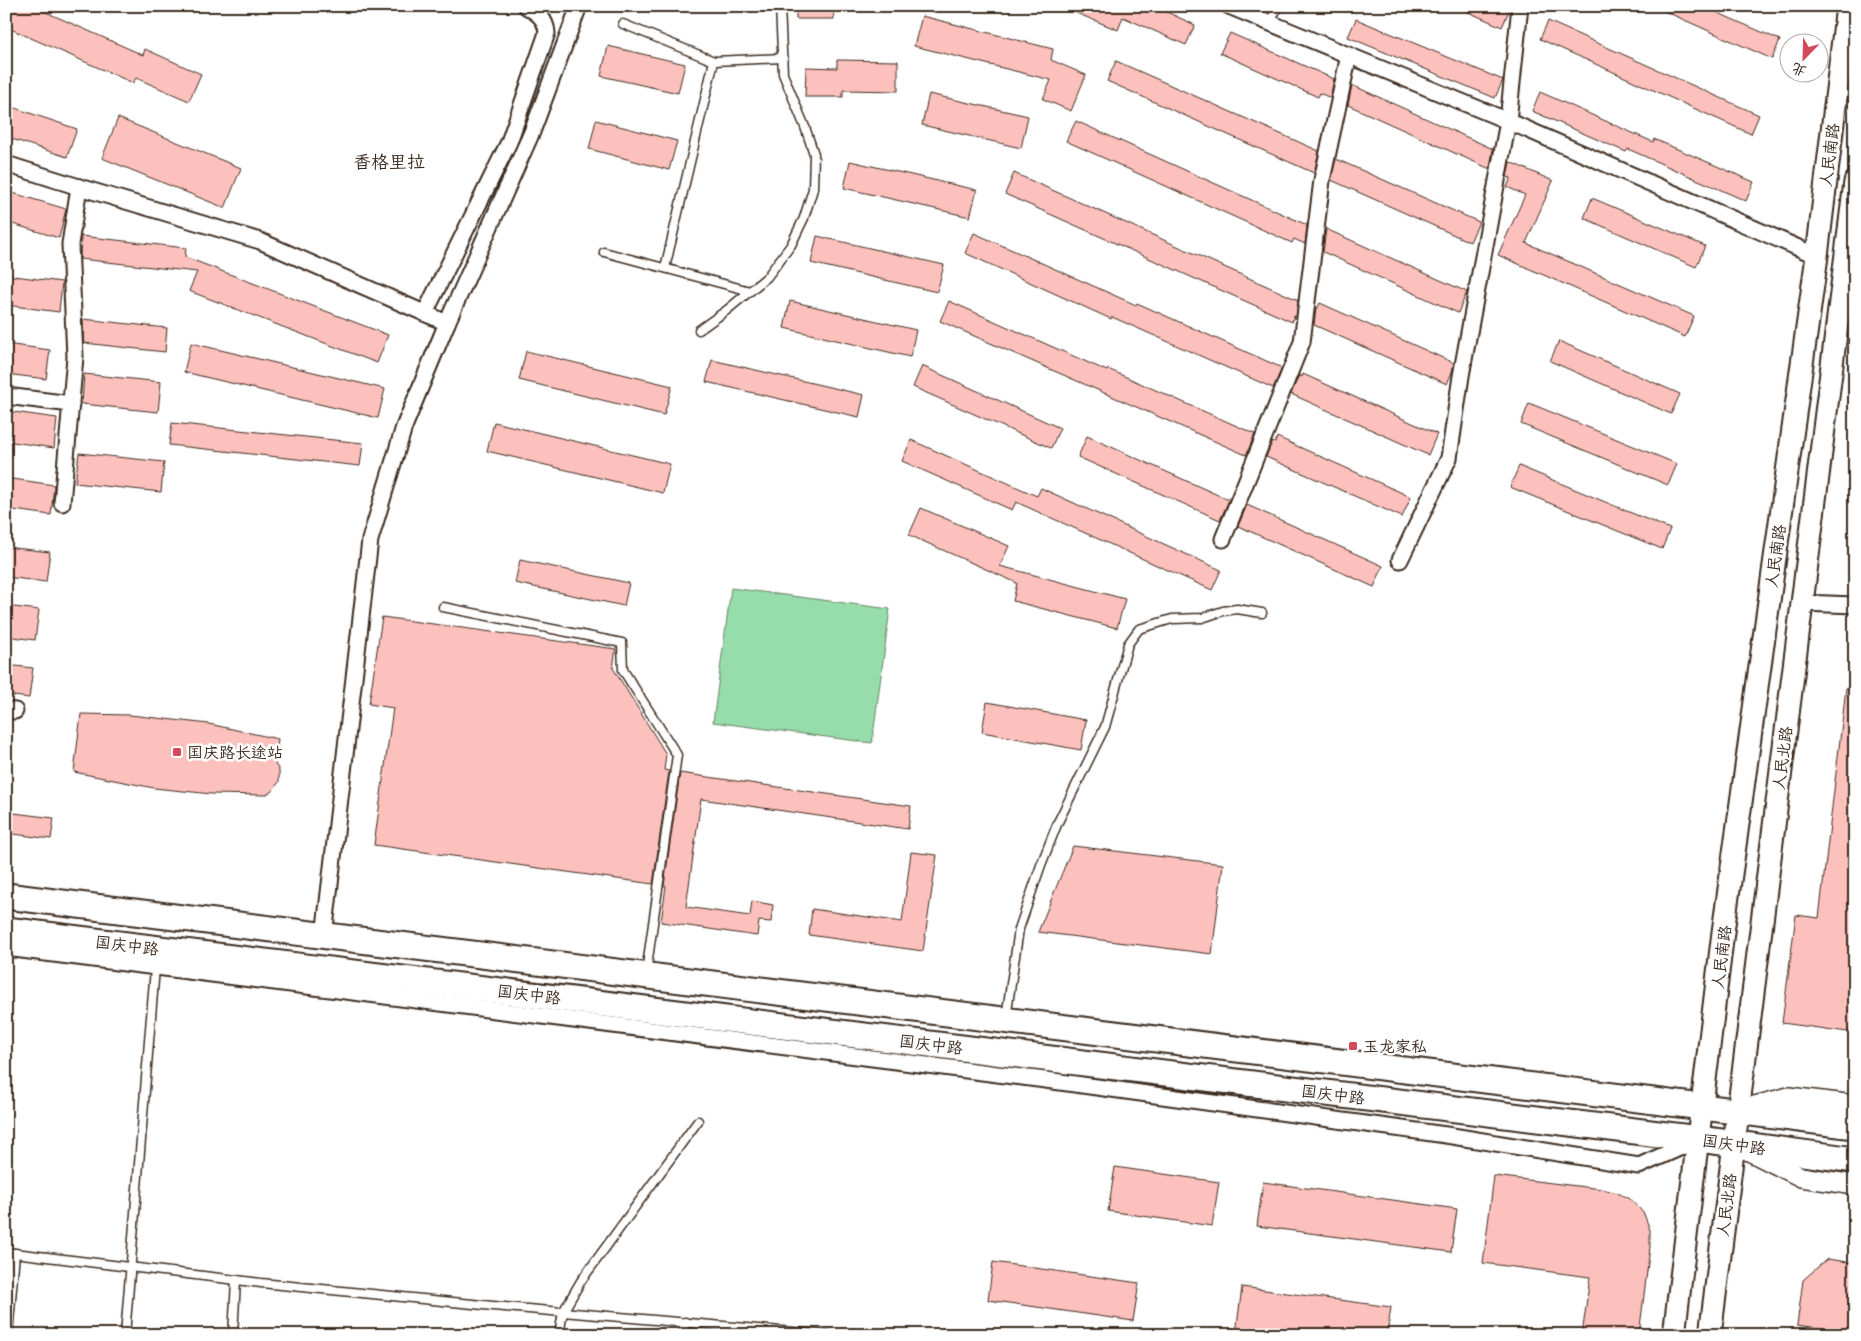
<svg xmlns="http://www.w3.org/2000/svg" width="1861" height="1341" viewBox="0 0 1861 1341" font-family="Delius,'LXGW WenKai TC',sans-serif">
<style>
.green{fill:#96ddab;stroke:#688464}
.building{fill:#fdc1bd;stroke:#3b2a1e}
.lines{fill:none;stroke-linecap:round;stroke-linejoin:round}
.service-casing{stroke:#3b2a1e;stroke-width:11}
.minor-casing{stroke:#3b2a1e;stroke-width:19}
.tertiary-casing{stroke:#3b2a1e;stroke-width:22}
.secondary-casing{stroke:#3b2a1e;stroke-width:25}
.primary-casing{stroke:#3b2a1e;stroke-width:29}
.service{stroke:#fff;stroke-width:8}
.minor{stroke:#fff;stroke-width:15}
.tertiary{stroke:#fff;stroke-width:19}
.secondary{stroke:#fff;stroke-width:21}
.primary{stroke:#fff;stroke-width:25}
.poi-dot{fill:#d1495b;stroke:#fff;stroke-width:2}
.labels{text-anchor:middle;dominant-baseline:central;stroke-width:5;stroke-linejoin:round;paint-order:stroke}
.street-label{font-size:16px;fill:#3b2a1e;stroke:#fff}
.poi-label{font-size:16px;fill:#3b2a1e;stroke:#fff;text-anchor:start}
.neighbourhood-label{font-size:18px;fill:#3b2a1e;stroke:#fff}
</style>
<rect width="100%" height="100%" fill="#fff"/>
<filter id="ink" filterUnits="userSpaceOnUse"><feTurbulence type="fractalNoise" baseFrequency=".02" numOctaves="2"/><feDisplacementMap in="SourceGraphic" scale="10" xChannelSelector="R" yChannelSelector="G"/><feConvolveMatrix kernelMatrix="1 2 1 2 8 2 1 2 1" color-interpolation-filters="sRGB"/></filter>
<g filter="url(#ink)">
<polygon class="green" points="731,588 890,609 872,743 713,722"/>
<g class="building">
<polygon points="6,6 32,6 143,55 145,49 201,74 189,101 136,78 133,83 6,27"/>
<polygon points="796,6 833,6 834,19 796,19"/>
<polygon points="1059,6 1154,6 1195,25 1186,45 1123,17 1118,30"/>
<polygon points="1455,6 1511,6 1502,27"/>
<polygon points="1653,6 1702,6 1780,40 1772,59"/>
<polygon points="922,16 1053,49 1051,60 1086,75 1071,111 1043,99 1051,80 914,46"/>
<polygon points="1356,19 1503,80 1495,98 1348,37"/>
<polygon points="1548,21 1759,115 1751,134 1540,39"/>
<polygon points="1230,33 1334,79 1330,98 1320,93 1318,97 1220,53"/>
<polygon points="608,46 685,64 678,93 601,76"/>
<polygon points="837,60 898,61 898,91 843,90 843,97 805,97 806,67 837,68"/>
<polygon points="1116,61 1319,151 1314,173 1107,81"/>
<polygon points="1352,85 1493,149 1490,169 1348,105"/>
<polygon points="1540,92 1653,142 1654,139 1754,182 1746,201 1628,149 1626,152 1532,111"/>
<polygon points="929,94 1028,116 1021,148 922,125"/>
<polygon points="6,105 77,129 67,157 6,137"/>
<polygon points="118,118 241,168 225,208 102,158"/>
<polygon points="596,120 677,141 669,170 589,149"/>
<polygon points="1076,121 1307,225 1305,244 1294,239 1292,243 1066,141"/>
<polygon points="1336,159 1479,222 1470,242 1331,180"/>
<polygon points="850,161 977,190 970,217 844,188"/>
<polygon points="1510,162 1553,181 1526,243 1694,316 1685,337 1498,255 1525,195 1507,187 1511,178 1507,177"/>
<polygon points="1014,173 1298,300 1296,317 1294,316 1292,322 1005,194"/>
<polygon points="6,191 66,209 59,238 6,222"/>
<polygon points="1592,198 1705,246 1696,267 1584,218"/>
<polygon points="1326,229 1467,292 1458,313 1323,252"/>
<polygon points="974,233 1136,305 1137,303 1282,368 1274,386 1273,388 1112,317 1111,319 965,253"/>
<polygon points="81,236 186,248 185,257 388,335 377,363 189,291 197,272 80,259"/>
<polygon points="817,236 944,265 937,292 811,263"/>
<polygon points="6,275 62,282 59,312 6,305"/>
<polygon points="790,301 916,330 910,357 784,328"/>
<polygon points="949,301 1107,371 1108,369 1255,434 1246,455 940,321"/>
<polygon points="1320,303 1454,363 1452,372 1447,384 1314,325 1316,308 1317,309"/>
<polygon points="83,319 167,328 165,352 84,343"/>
<polygon points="1559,341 1680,394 1671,414 1550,361"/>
<polygon points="191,343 385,389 378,418 184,372"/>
<polygon points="6,344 50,350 46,379 6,374"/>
<polygon points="526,351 672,386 664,415 519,380"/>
<polygon points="712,360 864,395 859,417 706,382"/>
<polygon points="922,366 1060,428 1051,448 913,387"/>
<polygon points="84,374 161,382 158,412 82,404"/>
<polygon points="1303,374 1437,434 1428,455 1291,394 1299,375 1302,377"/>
<polygon points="1529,403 1677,464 1668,485 1521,424"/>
<polygon points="6,411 57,418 54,448 6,441"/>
<polygon points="494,422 670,464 663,493 487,451"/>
<polygon points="172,423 363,443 360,466 169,445"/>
<polygon points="1087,436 1229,500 1220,520 1078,457"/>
<polygon points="1277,437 1411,497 1402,517 1266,457 1272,442 1275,443"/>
<polygon points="911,440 1037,496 1041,488 1221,570 1212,590 1016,502 1012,510 902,461"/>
<polygon points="79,453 164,462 161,492 75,483"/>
<polygon points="1519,466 1670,529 1662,549 1510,487"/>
<polygon points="6,478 54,485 51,515 6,509"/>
<polygon points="1247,505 1383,566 1374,587 1238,526"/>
<polygon points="921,508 1009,546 1000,566 1125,599 1117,628 1013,601 1017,583 909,535"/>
<polygon points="6,547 50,552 46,582 6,577"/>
<polygon points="520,560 629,583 624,606 515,583"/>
<polygon points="6,606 39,610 35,640 6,636"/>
<polygon points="382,617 616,649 613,668 666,754 664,770 669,771 653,884 374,845 393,708 369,704"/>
<polygon points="6,665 33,668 29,698 6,695"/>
<polygon points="1846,688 1855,688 1855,1033 1782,1023 1796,915 1819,918"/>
<polygon points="987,702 1086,720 1081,750 982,732"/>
<polygon points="81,714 130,715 209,724 278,739 275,764 279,770 279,782 271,792 266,795 212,794 154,788 74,772"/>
<polygon points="680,773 911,806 908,829 701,799 686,907 750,916 752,901 773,905 771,922 759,921 757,936 661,922 666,886 664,886"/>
<polygon points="6,812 54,818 51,839 6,833"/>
<polygon points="1073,846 1223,864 1212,954 1038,932"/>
<polygon points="911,852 937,855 923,951 809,935 812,909 902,922"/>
<polygon points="1115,1167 1219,1182 1212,1226 1108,1211"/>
<polygon points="1494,1176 1602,1189 1618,1193 1633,1201 1644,1214 1650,1230 1650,1247 1639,1335 1582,1335 1590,1277 1483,1263"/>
<polygon points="1263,1182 1457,1209 1451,1252 1257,1226"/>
<polygon points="1827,1259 1855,1263 1855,1333 1797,1325 1803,1280"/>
<polygon points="993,1262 1139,1283 1133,1321 988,1300"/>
<polygon points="1242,1287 1391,1307 1387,1335 1248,1335 1236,1333"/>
</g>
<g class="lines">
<g class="service-casing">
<g id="service">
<polyline points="1270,23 1278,6"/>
<polyline points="623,24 714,61 783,58"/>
<polyline points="604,252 750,291"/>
<polyline points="665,268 714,61"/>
<polyline points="699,330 727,310 767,277 791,245 804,218 813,189 814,154 805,127 783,74 780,6"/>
<polyline points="443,607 622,643 623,670 677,755 646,973"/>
<polyline points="1006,1018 1019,929 1041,865 1058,822 1105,727 1128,644 1139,629 1172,619 1202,618 1223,611 1237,609 1262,613"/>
<polyline points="6,1252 261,1283 493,1306 828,1335"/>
<polyline points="8,1335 15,1253"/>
<polyline points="125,1335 155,968"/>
<polyline points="233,1335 236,1280"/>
<polyline points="559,1335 563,1312 581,1281 698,1121"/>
<polyline points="683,1335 685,1322"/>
</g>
</g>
<g class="minor-casing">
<g id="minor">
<polyline points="1229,6 1508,121 1817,256"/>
<polyline points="6,164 79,187 260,241 447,323"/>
<path d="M425 313 509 142 547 33C546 19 538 13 526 6"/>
<polyline points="6,396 71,404"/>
<polyline points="62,503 75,357 70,244 79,187"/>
<polyline points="1223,539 1302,342 1322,180 1349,55"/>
<polyline points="1400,560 1449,458 1461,376 1508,121 1520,6"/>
<polyline points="1801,603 1855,605"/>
<polyline points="6,710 15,711"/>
<polyline points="324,936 370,540 404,427 447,323 532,132 579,6"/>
<polyline points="6,948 1053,1081 1446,1135 1639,1166 1695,1141"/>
</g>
</g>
<g class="tertiary-casing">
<g id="tertiary">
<polyline points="1743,1109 1789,1097 1855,1105"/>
<polyline points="1747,1150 1801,1177 1855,1185"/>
</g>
</g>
<g class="secondary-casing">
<g id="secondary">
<polyline points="1674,1335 1723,932 1817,256 1847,6"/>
<polyline points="1710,1335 1855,182"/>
</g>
</g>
<g class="primary-casing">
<g id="primary">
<polyline points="6,896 1855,1126"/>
<polyline points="6,930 1699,1139 1855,1160"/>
</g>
</g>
<use href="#service" class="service"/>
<use href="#minor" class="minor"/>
<use href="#tertiary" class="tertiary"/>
<use href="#secondary" class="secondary"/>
<use href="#primary" class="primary"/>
</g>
</g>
<g class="poi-dot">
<rect x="172" y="747" width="10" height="10" rx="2.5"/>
<rect x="1348" y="1041" width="10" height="10" rx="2.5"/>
</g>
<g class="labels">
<g class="street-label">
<text transform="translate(1829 155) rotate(-83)">人民南路</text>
<text transform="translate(1775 556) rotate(-82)">人民南路</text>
<text transform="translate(1782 758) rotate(-83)">人民北路</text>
<text transform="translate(127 945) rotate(7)">国庆中路</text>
<text transform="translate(1721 957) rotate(-83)">人民南路</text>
<text transform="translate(529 994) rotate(7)">国庆中路</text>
<text transform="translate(931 1044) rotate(7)">国庆中路</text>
<text transform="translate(1333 1094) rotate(7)">国庆中路</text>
<text transform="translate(1734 1144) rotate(8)">国庆中路</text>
<text transform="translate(1726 1205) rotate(-83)">人民北路</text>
</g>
<g class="poi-label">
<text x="187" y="752">国庆路长途站</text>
<text x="1363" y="1046">玉龙家私</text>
</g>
<g class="neighbourhood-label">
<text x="389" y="161">香格里拉</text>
</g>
</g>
<rect width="1861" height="1341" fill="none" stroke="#fff" stroke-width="25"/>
<rect x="12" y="12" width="1836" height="1316" fill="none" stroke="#3b2a1e" stroke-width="2" filter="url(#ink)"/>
<g transform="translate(1804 58) rotate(203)"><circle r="24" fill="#ffffff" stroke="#b1aaa5"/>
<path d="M0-4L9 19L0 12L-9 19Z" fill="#d1495b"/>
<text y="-8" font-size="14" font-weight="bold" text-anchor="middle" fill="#3b2a1e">北</text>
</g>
</svg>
